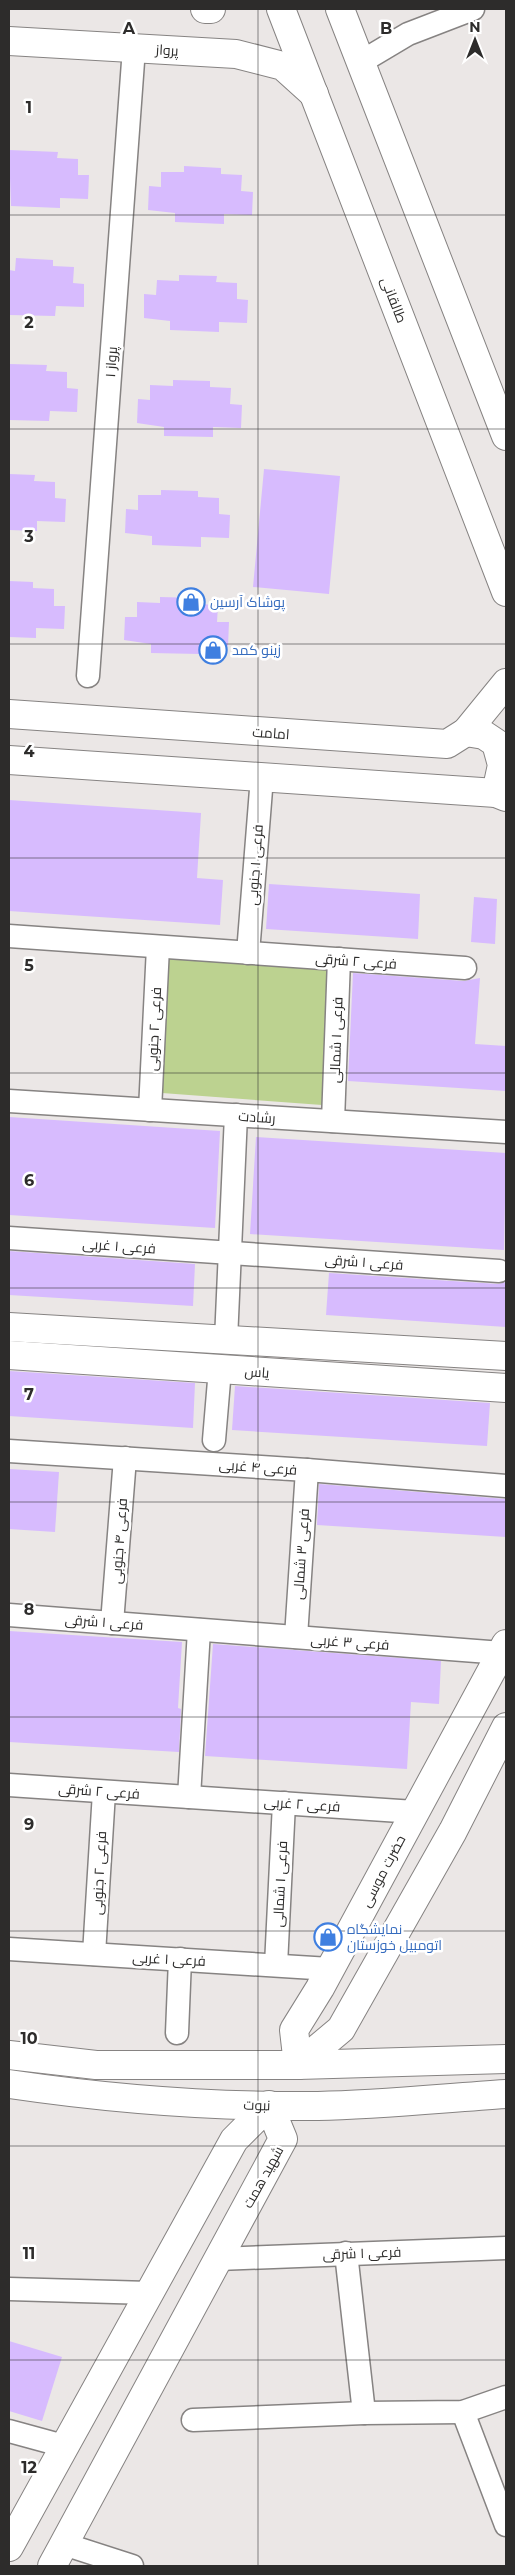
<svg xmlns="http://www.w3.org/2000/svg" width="515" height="2575" viewBox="0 0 515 2575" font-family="Montserrat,Cairo,sans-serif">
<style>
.green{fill:#bcd290}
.building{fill:#d7bbfe}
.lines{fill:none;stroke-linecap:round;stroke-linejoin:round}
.street-casing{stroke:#868382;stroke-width:25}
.secondary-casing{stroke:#868382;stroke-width:30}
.primary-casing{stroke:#868382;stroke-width:30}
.street{stroke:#fff;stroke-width:22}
.secondary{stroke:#fff;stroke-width:28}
.primary{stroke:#fff;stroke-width:28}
.grid{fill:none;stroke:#2d2c2b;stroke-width:1;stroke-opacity:0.55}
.labels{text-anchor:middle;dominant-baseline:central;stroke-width:5;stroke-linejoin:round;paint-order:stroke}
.street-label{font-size:14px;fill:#2d2c2b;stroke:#fff}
.shop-label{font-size:14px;fill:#366cbe;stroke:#fff;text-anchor:start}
.grid-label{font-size:16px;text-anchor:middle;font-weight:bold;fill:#2d2c2b;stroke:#fff;stroke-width:5;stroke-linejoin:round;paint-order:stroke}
</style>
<rect width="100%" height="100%" fill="#ebe7e6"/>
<polygon class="green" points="169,958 331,968 322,1105 162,1093"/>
<g class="building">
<polygon points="9,150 58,152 57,158 78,159 78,175 89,175 88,199 60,198 60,208 11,206"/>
<polygon points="184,166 221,168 221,174 242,175 241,191 253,192 252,215 224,214 224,224 175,222 175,213 148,210 149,186 161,187 161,172 184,172"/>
<polygon points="16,258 53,260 53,266 74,267 73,283 84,284 84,307 56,306 55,316 9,315 9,270 15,271"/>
<polygon points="179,275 217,276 216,282 237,283 237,299 248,300 247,323 219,322 219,332 170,330 170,321 144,318 144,294 156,295 157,280 179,281"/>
<polygon points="9,364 47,365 46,371 67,372 67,388 78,389 77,412 50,411 49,421 9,420"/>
<polygon points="173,380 210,381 210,387 231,388 230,404 242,405 241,428 213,427 213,437 164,436 164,427 137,423 138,399 150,400 150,385 173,386"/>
<polygon points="264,469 340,476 329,594 253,587"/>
<polygon points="9,474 35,475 34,481 55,482 55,498 66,499 65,522 37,521 37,531 9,530"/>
<polygon points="161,490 198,491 198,497 219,498 219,514 230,515 229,538 201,537 201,547 152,545 152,536 125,533 126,509 138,510 138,495 161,495"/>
<polygon points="9,581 33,582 33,588 54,589 54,606 65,606 64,629 36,628 36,638 9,637"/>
<polygon points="160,597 197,598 197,604 218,605 217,622 229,622 228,646 200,645 200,654 151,653 151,644 124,640 125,617 137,617 137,602 160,603"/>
<polygon points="9,800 201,813 197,878 223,880 220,925 9,911"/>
<polygon points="269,884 420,894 418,939 266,929"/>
<polygon points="474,897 497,899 495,944 471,942"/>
<polygon points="353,973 464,981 480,978 475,1044 506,1046 506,1091 348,1081"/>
<polygon points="9,1117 220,1131 215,1228 9,1215"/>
<polygon points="256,1137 506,1153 504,1250 250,1234"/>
<polygon points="9,1251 195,1264 193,1306 9,1295"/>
<polygon points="329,1273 498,1284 506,1282 506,1327 326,1315"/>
<polygon points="9,1371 195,1383 193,1428 9,1416"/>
<polygon points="235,1386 490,1403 487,1446 232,1430"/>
<polygon points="9,1469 59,1472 55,1532 9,1529"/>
<polygon points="319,1484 506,1499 506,1537 317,1525"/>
<polygon points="9,1631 182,1642 178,1708 181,1709 179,1752 9,1742"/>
<polygon points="213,1644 441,1661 439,1704 411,1702 407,1769 205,1756"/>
<polygon points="9,2341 62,2357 42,2421 9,2411"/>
</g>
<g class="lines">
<g class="street-casing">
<g id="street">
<polyline points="361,62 408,34 473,9"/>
<polyline points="88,676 134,48"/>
<polyline points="9,936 465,968"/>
<polyline points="248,953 262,777"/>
<polyline points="9,1101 506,1132"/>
<polyline points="150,1110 158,947"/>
<polyline points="333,1121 339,959"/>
<polyline points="9,1238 499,1271"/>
<polyline points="226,1340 236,1115"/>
<polyline points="214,1440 220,1369"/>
<polyline points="9,1451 307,1470 506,1486"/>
<polyline points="9,1615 502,1653"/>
<polyline points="112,1623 125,1458"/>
<polyline points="296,1637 307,1470"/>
<polyline points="9,1785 415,1812"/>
<polyline points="189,1797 199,1630"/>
<polyline points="9,1949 330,1969"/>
<polyline points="94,1954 104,1792"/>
<polyline points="276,1965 284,1803"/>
<polyline points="177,2033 180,1959"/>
<polyline points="346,2253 364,2413"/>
<polyline points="218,2259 506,2248"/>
<polyline points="9,2289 149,2293"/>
<polyline points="463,2412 506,2525"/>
<polyline points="193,2420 364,2413 463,2412 506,2397"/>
<polyline points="9,2431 64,2446"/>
<polyline points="64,2544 132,2566"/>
</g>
</g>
<g class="secondary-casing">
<g id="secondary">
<polyline points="205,9 211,9"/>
<polyline points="9,41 236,54 283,66 314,94"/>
<polyline points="9,714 447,744 466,732 506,683"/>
<polyline points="466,732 484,735 496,743 502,765 496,793"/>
<polyline points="9,760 496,793 506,797"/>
<polyline points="9,1327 506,1356"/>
<polyline points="9,1355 506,1388"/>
<polyline points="9,2055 96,2065 298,2065 506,2059"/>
<polyline points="298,2065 294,2030 320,1988 506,1644"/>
<polyline points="298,2065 341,2029 453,1831 506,1727"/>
<path d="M9 2084C111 2099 214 2107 318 2106 380 2105 444 2098 506 2094"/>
<polyline points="9,2547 234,2140 269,2105 283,2139 52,2566"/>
</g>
</g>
<g class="primary-casing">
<g id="primary">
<polyline points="281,9 506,592"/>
<polyline points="340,9 506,436"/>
</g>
</g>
<use href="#street" class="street"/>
<use href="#secondary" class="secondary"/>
<use href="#primary" class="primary"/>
</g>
<path class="grid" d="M258 9V2566M9 215H506M9 429H506M9 644H506M9 858H506M9 1073H506M9 1288H506M9 1502H506M9 1717H506M9 1931H506M9 2146H506M9 2360H506"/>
<defs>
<g id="shop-ring" transform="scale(1.4375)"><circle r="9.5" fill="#fff" stroke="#3f7fe0" stroke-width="1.5"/><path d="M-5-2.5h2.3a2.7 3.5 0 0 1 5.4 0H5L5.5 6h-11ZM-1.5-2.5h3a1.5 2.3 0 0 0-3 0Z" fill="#3f7fe0"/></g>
</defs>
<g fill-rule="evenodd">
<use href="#shop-ring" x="191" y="602"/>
<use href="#shop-ring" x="213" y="650"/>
<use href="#shop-ring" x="328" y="1937"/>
</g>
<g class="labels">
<g class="street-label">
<text transform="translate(167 50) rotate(3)">پرواز</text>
<text transform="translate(394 300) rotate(69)">طالقانی</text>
<text transform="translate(111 362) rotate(-86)">پرواز ۱</text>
<text transform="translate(271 733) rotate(4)">امامت</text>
<text transform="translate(255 865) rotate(-86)">فرعی ۱ جنوبی</text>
<text transform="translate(356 961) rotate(4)">فرعی ۲ شرقی</text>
<text transform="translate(154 1029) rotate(-87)">فرعی ۲ جنوبی</text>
<text transform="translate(336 1040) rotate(-88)">فرعی ۱ شمالی</text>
<text transform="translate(257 1117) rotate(4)">رشادت</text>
<text transform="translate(119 1246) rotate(4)">فرعی ۱ غربی</text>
<text transform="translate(364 1262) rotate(4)">فرعی ۱ شرقی</text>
<text transform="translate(257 1372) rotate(4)">یاس</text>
<text transform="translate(258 1467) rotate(4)">فرعی ۴ غربی</text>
<text transform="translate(119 1541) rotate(-86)">فرعی ۴ جنوبی</text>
<text transform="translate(301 1554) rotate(-86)">فرعی ۳ شمالی</text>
<text transform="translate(104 1622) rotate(4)">فرعی ۱ شرقی</text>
<text transform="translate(350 1642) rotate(4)">فرعی ۳ غربی</text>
<text transform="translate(99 1791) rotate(4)">فرعی ۲ شرقی</text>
<text transform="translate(302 1804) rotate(4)">فرعی ۲ غربی</text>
<text transform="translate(383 1871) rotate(-62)">حضرت موسی</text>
<text transform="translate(99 1873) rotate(-87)">فرعی ۲ جنوبی</text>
<text transform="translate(280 1884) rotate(-87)">فرعی ۱‍ شمالی</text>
<text transform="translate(169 1959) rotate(3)">فرعی ۱ غربی</text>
<text transform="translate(257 2105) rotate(2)">نبوت</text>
<text transform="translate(263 2177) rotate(-61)">شهید همت</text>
<text transform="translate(362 2253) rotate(-2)">فرعی ۱ شرقی</text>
</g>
<g class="shop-label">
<text x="210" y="602">پوشاک آرسین</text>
<text x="232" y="650">زینو کمد</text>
<text x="347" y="1929">نمایشگاه<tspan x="347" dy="16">اتومبیل خوزستان</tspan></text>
</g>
</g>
<g class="grid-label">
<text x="129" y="34">A</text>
<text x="386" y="34">B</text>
<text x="29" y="113">1</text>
<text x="29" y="328">2</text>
<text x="29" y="542">3</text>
<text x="29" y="757">4</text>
<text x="29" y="971">5</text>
<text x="29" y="1186">6</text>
<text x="29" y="1400">7</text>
<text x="29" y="1615">8</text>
<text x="29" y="1830">9</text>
<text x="29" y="2044">10</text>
<text x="29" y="2259">11</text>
<text x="29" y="2473">12</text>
</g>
<rect width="515" height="2575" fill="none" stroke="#2d2c2b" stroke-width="20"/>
<g transform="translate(475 40)" stroke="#ffffff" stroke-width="4" paint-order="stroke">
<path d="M0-4L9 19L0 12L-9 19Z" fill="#2d2c2b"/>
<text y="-8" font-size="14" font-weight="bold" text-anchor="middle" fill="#2d2c2b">N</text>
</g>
</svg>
